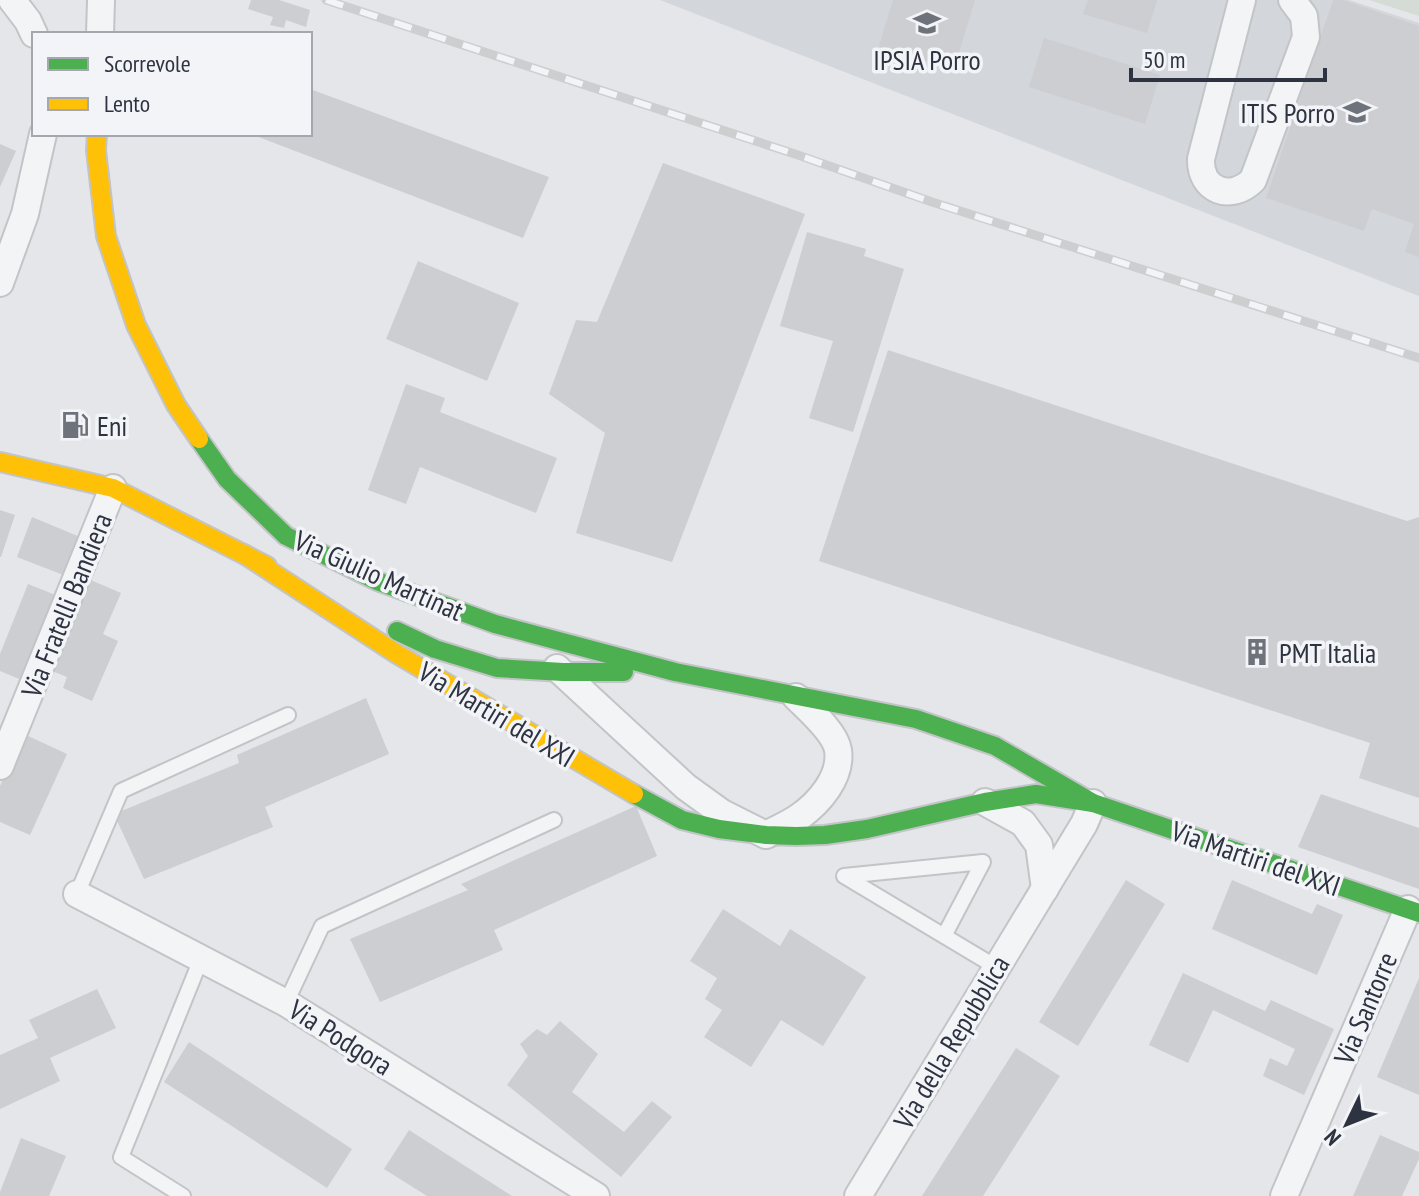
<svg xmlns="http://www.w3.org/2000/svg" width="1419" height="1196" viewBox="0 0 1419 1196" font-family="'PT Sans Narrow',sans-serif">
<style>
.built{fill:#d3d6db}
.green{fill:#d5dbd5}
.building{fill:#cdced1}
.lines{fill:none;stroke-linecap:round;stroke-linejoin:round}
.lane-casing{stroke:#c3c4c7;stroke-width:18}
.street-casing{stroke:#c3c4c7;stroke-width:30}
.fast-casing{stroke:#c3c4c7;stroke-width:22}
.slow-casing{stroke:#c3c4c7;stroke-width:22}
.lane{stroke:#f3f4f5;stroke-width:14}
.street{stroke:#f3f4f5;stroke-width:26}
.fast{stroke:#4caf50;stroke-width:18}
.slow{stroke:#ffc107;stroke-width:18}
.rail-casing{stroke:#ccced0;stroke-width:9}
.rail{stroke:#f3f4f7;stroke-width:6;stroke-dasharray:18;stroke-linecap:butt}
.labels{text-anchor:middle;dominant-baseline:central;stroke-width:7;stroke-linejoin:round;paint-order:stroke}
.poi-label{font-size:28px;fill:#2d3340;stroke:#f3f4f7;text-anchor:start}
.street-label{font-size:28px;fill:#2d3340;stroke:#f3f4f7}
</style>
<rect width="100%" height="100%" fill="#e4e6e9"/>
<polygon class="built" points="660,0 1349,0 1419,23 1419,296"/>
<polygon class="green" points="1369,0 1419,0 1419,16"/>
<g class="building">
<polygon points="251,0 279,0 310,10 306,27 286,20 284,28 270,25 273,17 248,9"/>
<polygon points="893,0 975,0 954,69 879,46"/>
<polygon points="1088,0 1157,0 1147,33 1083,14"/>
<polygon points="1333,0 1343,0 1419,26 1419,257 1405,252 1414,224 1372,209 1364,231 1266,198"/>
<polygon points="1044,38 1160,75 1145,124 1029,87"/>
<polygon points="310,89 549,177 523,238 251,134 310,134"/>
<polygon points="0,144 16,151 0,187"/>
<polygon points="663,163 805,214 672,562 576,533 605,433 549,394 576,320 597,322"/>
<polygon points="807,232 866,249 864,256 904,269 853,432 809,418 833,341 780,326"/>
<polygon points="418,261 519,303 487,381 386,339"/>
<polygon points="888,350 1407,521 1419,517 1419,798 1359,778 1370,743 819,561"/>
<polygon points="406,384 445,398 440,412 557,458 536,513 420,467 406,504 368,490"/>
<polygon points="0,510 15,515 1,557 0,557"/>
<polygon points="32,517 85,539 71,578 17,557"/>
<polygon points="86,578 121,593 103,634 118,641 92,701 63,688 67,677 47,669"/>
<polygon points="28,584 58,596 24,681 0,671 0,654"/>
<polygon points="366,698 389,754 265,807 273,827 144,879 114,814 239,763 237,755"/>
<polygon points="24,734 67,754 30,835 0,822 0,786"/>
<polygon points="1321,794 1419,828 1419,889 1298,847"/>
<polygon points="636,806 657,856 494,930 503,950 380,1002 350,939 468,890 461,884"/>
<polygon points="1126,880 1165,904 1078,1046 1039,1022"/>
<polygon points="1232,880 1312,914 1317,904 1343,915 1317,975 1212,929"/>
<polygon points="723,909 780,946 790,929 866,977 823,1046 781,1020 751,1067 704,1037 722,1010 705,999 717,978 690,961"/>
<polygon points="1183,973 1265,1011 1271,1000 1334,1029 1304,1095 1263,1076 1270,1058 1287,1066 1295,1049 1213,1010 1188,1063 1149,1045"/>
<polygon points="1419,978 1419,1095 1377,1077"/>
<polygon points="97,989 116,1028 50,1058 60,1081 0,1109 0,1055 38,1038 29,1020"/>
<polygon points="560,1021 598,1054 572,1092 624,1132 652,1101 672,1117 621,1177 507,1085 528,1056 520,1044 537,1029 547,1035"/>
<polygon points="189,1042 352,1149 327,1188 164,1082"/>
<polygon points="1016,1048 1060,1076 983,1196 922,1196"/>
<polygon points="409,1130 512,1196 427,1196 384,1169"/>
<polygon points="1380,1135 1419,1152 1419,1159 1402,1196 1353,1196"/>
<polygon points="21,1138 66,1156 49,1196 0,1196 0,1192"/>
</g>
<g class="lines">
<g class="lane-casing">
<g id="lane">
<polyline points="77,894 121,791 288,715"/>
<polyline points="944,936 983,862 844,876 996,967"/>
<polyline points="286,1003 322,926 554,820"/>
<polyline points="183,1196 121,1157 201,959"/>
</g>
</g>
<g class="street-casing">
<g id="street">
<polyline points="12,0 28,21 34,34"/>
<path d="M1242 0 1201 159C1200 191 1231 202 1253 180L1306 37 1304 16 1292 0"/>
<polyline points="100,34 101,0"/>
<polyline points="0,283 25,214 43,134"/>
<path d="M557 668 686 787 722 813 766 835C777 829 789 824 799 817 819 803 842 777 838 750 835 732 809 710 796 697"/>
<polyline points="0,766 113,488"/>
<polyline points="985,802 1023,823 1039,845 1045,889"/>
<polyline points="77,894 286,1003 596,1196"/>
<polyline points="858,1196 1084,824 1093,803"/>
<polyline points="1284,1196 1408,909"/>
</g>
</g>
<g class="fast-casing">
<g id="fast">
<polyline points="199,439 227,479 286,536 377,581 495,624 675,672 916,719 995,746 1093,803"/>
<polyline points="397,631 435,649 497,668 563,672 624,672"/>
<polyline points="634,794 682,820 719,829 766,835 796,836 825,835 867,829 985,802 1036,794 1093,803 1419,913"/>
</g>
</g>
<g class="slow-casing">
<g id="slow">
<polyline points="97,134 96,150 106,236 136,325 176,405 199,439"/>
<polyline points="0,462 113,488 267,566"/>
<polyline points="244,554 397,654 634,794"/>
</g>
</g>
<use href="#lane" class="lane"/>
<use href="#street" class="street"/>
<use href="#fast" class="fast"/>
<use href="#slow" class="slow"/>
<g class="rail-casing">
<polyline id="rail" points="326,0 798,155 932,202 1419,358"/>
</g>
<use href="#rail" class="rail"/>
</g>
<defs>
<g id="school-bare" transform="scale(2.16)"><path d="M0-5L7-2L0 1L-7-2ZM-4 1L0 2.5L4 1V4Q0 6-4 4Z" fill="#6d727b" stroke="#f3f4f7" stroke-width="2.5" paint-order="stroke"/></g>
<g id="fuel-bare" transform="scale(2.16)"><path d="M-5.5-6h7V0h2V4h1.3V-2.5L3-4.5l.8-.8L6-3V5H2.5V1h-1V6h-7ZM-4.2-4.7v3.2H.2V-4.7Z" fill="#6d727b" stroke="#f3f4f7" stroke-width="2.5" paint-order="stroke"/></g>
<g id="building-bare" transform="scale(2.16)"><path d="M-4-6H4V6H1V3H-1V6H-4ZM-2.5-4.3h1.7v1.8h-1.7ZM.8-4.3h1.7v1.8H.8ZM-2.5-1h1.7V.8h-1.7ZM.8-1h1.7V.8H.8Z" fill="#6d727b" stroke="#f3f4f7" stroke-width="2.5" paint-order="stroke"/></g>
</defs>
<g fill-rule="evenodd">
<use href="#school-bare" x="927" y="23"/>
<use href="#school-bare" x="1357" y="112"/>
<use href="#fuel-bare" x="75" y="425"/>
<use href="#building-bare" x="1257" y="652"/>
</g>
<g class="labels">
<g class="poi-label">
<text x="927" y="59" text-anchor="middle">IPSIA Porro</text>
<text x="1335" y="112" text-anchor="end">ITIS Porro</text>
<text x="97" y="425">Eni</text>
<text x="1279" y="652">PMT Italia</text>
</g>
<g class="street-label">
<text transform="translate(379 575) rotate(24)">Via Giulio Martinat</text>
<text transform="translate(66 605) rotate(-68)">Via Fratelli Bandiera</text>
<text transform="translate(497 714) rotate(31)">Via Martiri del XXI</text>
<text transform="translate(1256 858) rotate(19)">Via Martiri del XXI</text>
<text transform="translate(1365 1008) rotate(-67)">Via Santorre</text>
<text transform="translate(341 1037) rotate(32)">Via Podgora</text>
<text transform="translate(951 1042) rotate(-59)">Via della Repubblica</text>
</g>
</g>
<rect x="32" y="32" width="280" height="104" fill="#f3f4f7" stroke="#a4a7ae" stroke-width="2"/>
<rect x="48" y="58" width="40" height="12" fill="#4caf50" stroke="#a4a7ae" stroke-width="2"/>
<text x="104" y="72" font-size="24" fill="#2d3340">Scorrevole</text>
<rect x="48" y="98" width="40" height="12" fill="#ffc107" stroke="#a4a7ae" stroke-width="2"/>
<text x="104" y="112" font-size="24" fill="#2d3340">Lento</text>
<g transform="translate(1347 1124) rotate(227)" stroke="#f3f4f7" stroke-width="6" paint-order="stroke">
<path d="M0-6L14 30L0 20L-14 30Z" fill="#2d3340"/>
<text y="-12" font-size="22" font-weight="bold" text-anchor="middle" fill="#2d3340">N</text>
</g>
<path d="M1131 68v12h194v-12" fill="none" stroke="#2d3340" stroke-width="4"/>
<text x="1143" y="68" font-size="24" fill="#2d3340" stroke="#f3f4f7" stroke-width="6" paint-order="stroke">50 m</text>
</svg>
